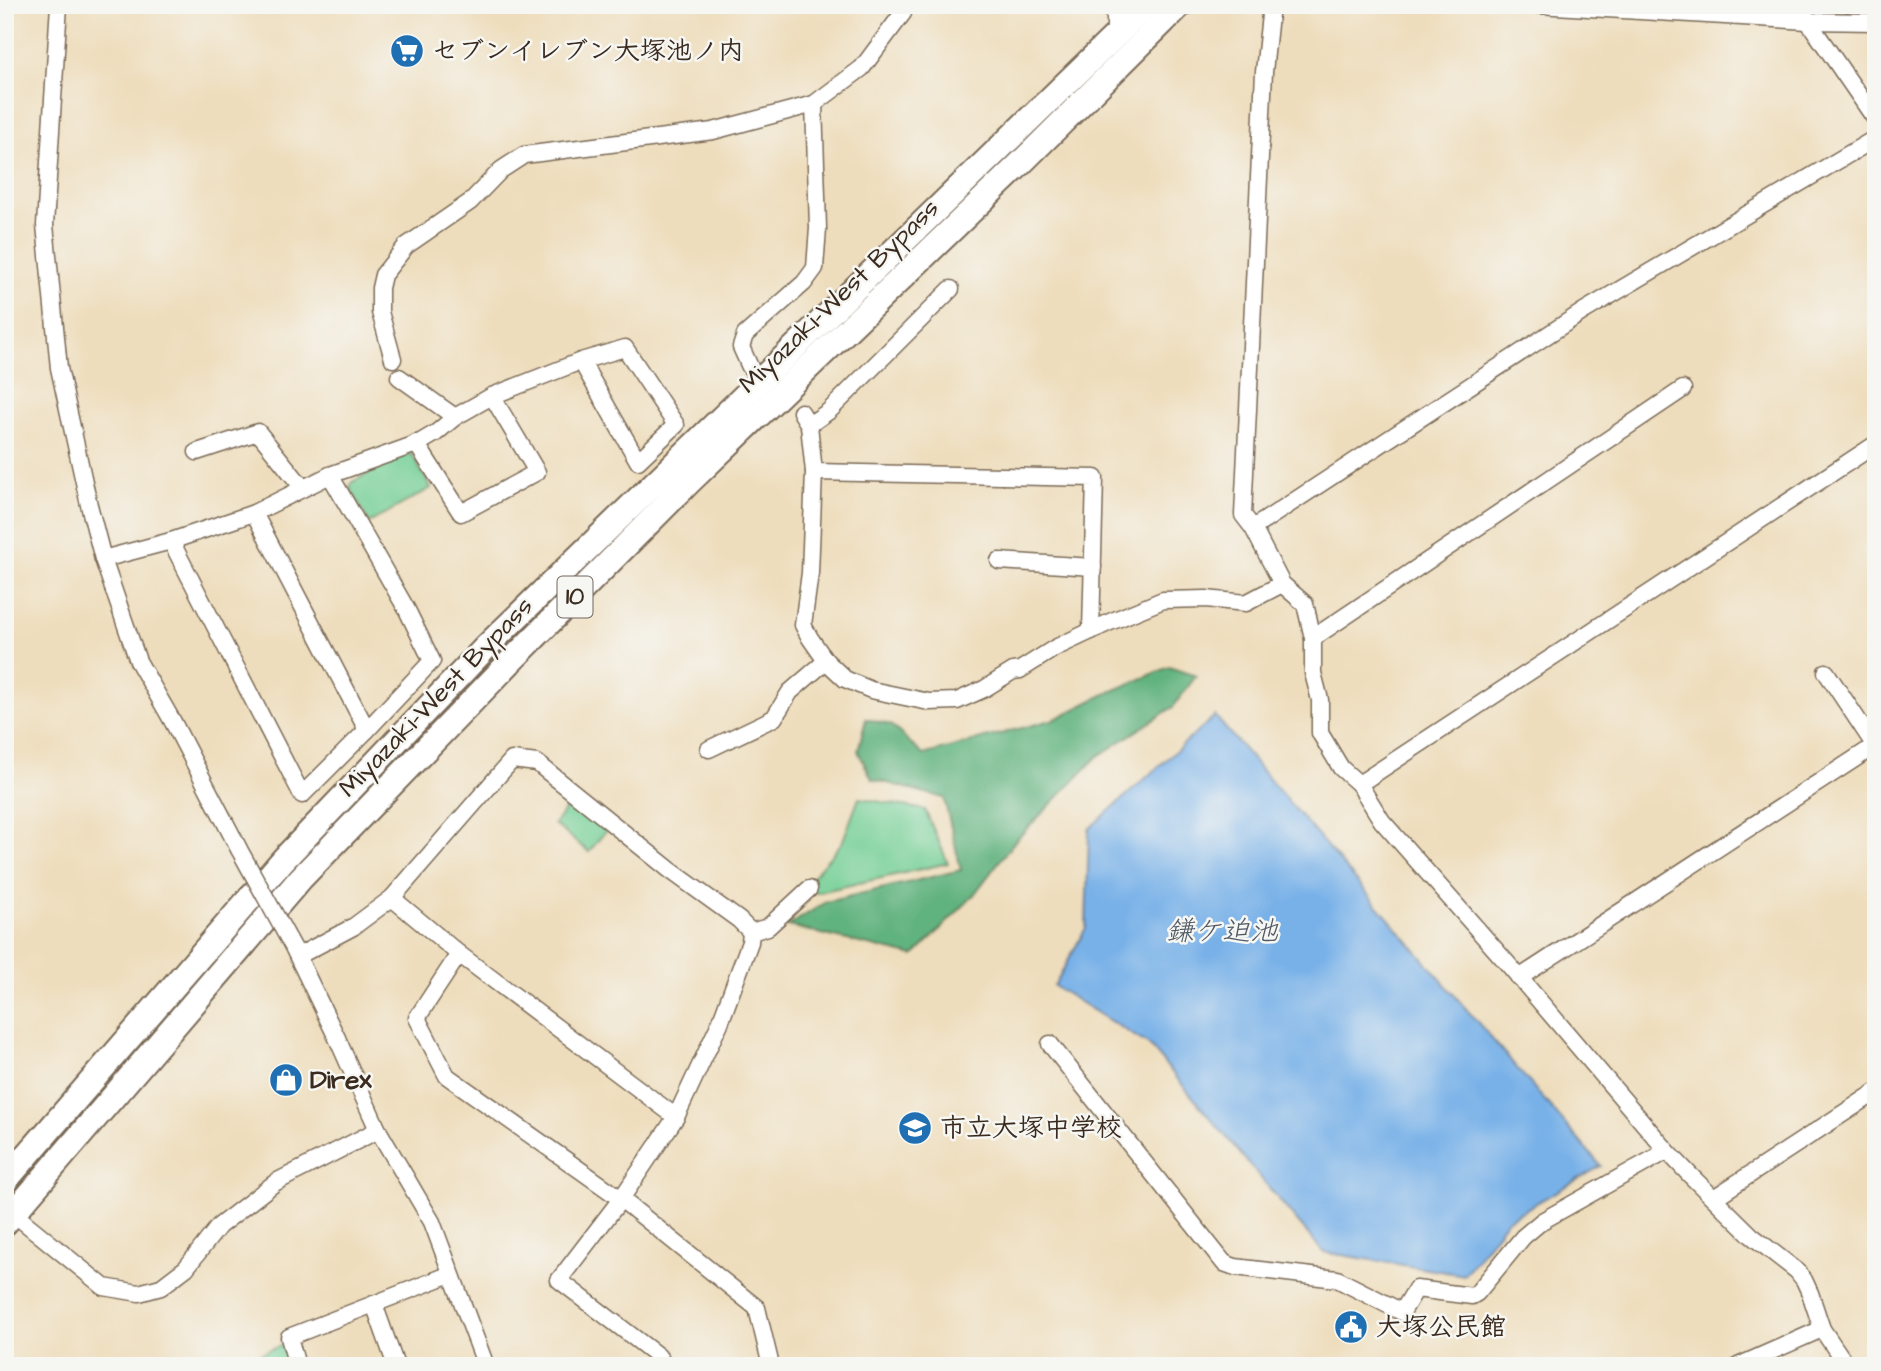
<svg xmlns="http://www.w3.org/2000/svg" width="1881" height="1371" viewBox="0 0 1881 1371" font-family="'Architects Daughter','Klee One',sans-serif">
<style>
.green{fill:#75cf95;stroke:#587c5a;stroke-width:2}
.forest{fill:#60b27e;stroke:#4e6e4e;stroke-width:2}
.water{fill:#78b1e8;stroke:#5a6e83;stroke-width:2}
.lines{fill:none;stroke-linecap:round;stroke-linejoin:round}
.minor-casing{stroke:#7a6955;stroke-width:19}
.highway-casing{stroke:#7a6955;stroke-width:28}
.minor{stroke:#fff;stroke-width:16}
.highway{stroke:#fff;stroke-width:24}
.minor-bridge-casing{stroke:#7a6955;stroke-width:19;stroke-linecap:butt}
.minor-bridge{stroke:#fff;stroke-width:16}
.labels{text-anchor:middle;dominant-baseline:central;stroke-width:5;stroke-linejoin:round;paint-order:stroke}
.shield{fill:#f6f6f2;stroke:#73675e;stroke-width:2}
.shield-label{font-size:24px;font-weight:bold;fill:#3b2a1e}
.poi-label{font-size:26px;font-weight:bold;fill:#3b2a1e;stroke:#f6f6f2;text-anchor:start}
.street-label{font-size:26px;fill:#3b2a1e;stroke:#f6f6f2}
.water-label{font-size:28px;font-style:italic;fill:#505965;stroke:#f6f6f2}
</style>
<rect width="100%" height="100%" fill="#f6f6f2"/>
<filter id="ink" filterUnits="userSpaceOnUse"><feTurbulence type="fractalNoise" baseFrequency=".0143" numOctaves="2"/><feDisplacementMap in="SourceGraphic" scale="14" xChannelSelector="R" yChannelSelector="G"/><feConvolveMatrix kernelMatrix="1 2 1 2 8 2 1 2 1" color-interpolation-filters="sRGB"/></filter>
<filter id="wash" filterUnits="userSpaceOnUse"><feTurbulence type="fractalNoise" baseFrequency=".00686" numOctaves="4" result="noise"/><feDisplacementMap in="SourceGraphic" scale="28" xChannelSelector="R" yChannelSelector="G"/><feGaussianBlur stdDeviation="1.57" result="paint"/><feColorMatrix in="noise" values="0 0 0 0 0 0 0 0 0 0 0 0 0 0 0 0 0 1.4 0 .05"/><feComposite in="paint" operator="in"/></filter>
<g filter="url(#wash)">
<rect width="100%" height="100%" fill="#eeddbc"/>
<g class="green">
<polygon points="408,453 413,456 431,488 369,523 350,488 352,482"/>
<polygon points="859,798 925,810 948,863 815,893 804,886 842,843"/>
<polygon points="573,800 608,828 589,852 554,824"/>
<polygon points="283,1345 289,1366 233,1366 232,1364"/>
</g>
<polygon class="forest" points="1169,667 1196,676 1173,707 1097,757 1015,841 972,897 914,956 788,926 826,902 961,870 944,798 872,779 858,751 866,719 891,725 923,755 1055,719 1103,695"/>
<polygon class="water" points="1215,716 1601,1166 1507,1220 1464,1275 1323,1252 1149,1045 1054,986 1086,928 1089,829"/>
</g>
<g filter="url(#ink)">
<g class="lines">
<g class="minor-casing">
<g id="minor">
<polyline points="59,5 45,225 59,368 89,505 103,559 138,661 173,722"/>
<polyline points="1109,5 1115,16 1115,36 1112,39"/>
<polyline points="1271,5 1264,72 1243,515 1253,528 1282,584 1305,604 1313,638 1313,673 1320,700 1320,733 1341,768 1359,784 1382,821 1508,964 1667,1151 1690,1175 1752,1236 1797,1271 1804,1280 1810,1293 1822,1329 1847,1366"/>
<polyline points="1538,5 1808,21 1876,22"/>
<polyline points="1800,5 1808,21 1876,120"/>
<polyline points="393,359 380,312 380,288 383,275 406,246 470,202 501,170 524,155 713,131 814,104 862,68 903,13 905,5"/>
<polyline points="750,367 741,347 745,335 804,283 815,268 818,228 814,104"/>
<polyline points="399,377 455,417"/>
<polyline points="801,412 809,425 814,472 810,573 803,625 810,638 826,661 845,679 871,690 929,702 957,701 984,689 1013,671 1020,670 1055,648 1110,622 1163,600 1206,599 1246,603 1282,584"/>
<polyline points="809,425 829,411 951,289"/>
<polyline points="416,443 461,513 537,472 492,396"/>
<polyline points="197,452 258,432 303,488"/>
<polyline points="814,472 1095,478 1091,631"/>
<polyline points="254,513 367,730"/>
<polyline points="1253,528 1584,311 1876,138"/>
<polyline points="171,541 302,795 367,730 432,661 407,610 330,475"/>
<polyline points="103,559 171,541 254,513 330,475 419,443 436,433 455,417 492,396 581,361 625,348 676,425 638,461 581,361"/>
<polyline points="999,561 1093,567"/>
<polyline points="1313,638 1683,389"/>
<polyline points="1826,672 1875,746"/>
<polyline points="709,749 774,718 790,692 826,661"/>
<polyline points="1359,784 1876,444"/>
<polyline points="392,898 459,954 676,1117"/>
<polyline points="751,932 768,927 809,889"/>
<polyline points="294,949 337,1038 378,1130 432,1222 486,1366"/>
<polyline points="459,954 417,1018 447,1076 621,1199 757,1308 771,1366"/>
<polyline points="298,956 353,927 392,898 512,760 537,763 670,870 739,920 751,932 750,942 720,1023 676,1117 621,1199 559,1280 658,1356 665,1366"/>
<polyline points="1519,978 1876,745"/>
<polyline points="1050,1044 1224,1263 1235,1267 1337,1279 1402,1312 1416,1289 1472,1296 1477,1293 1523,1237 1542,1221 1667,1151"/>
<polyline points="1714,1198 1876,1092"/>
<polyline points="8,1209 104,1287 139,1293 161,1287 186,1268 219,1226 276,1182 378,1130"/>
<polyline points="374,1304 396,1366"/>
<polyline points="297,1366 289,1337 451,1274"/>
<polyline points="1738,1366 1822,1329"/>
</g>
</g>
<g class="highway-casing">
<g id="highway">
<polyline points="5,1181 283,860 487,646 1147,5"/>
<polyline points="5,1223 301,878 510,662 690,481 1021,163 1180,5"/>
</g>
</g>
<use href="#minor" class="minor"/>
<use href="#highway" class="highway"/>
<g class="minor-bridge-casing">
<polyline id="minor-bridge" points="173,722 240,851 293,947"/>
</g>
<use href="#minor-bridge" class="minor-bridge"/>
</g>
</g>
<defs>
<g id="supermarket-disc" transform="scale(1.75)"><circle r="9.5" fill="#1f6fb2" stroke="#f6f6f2"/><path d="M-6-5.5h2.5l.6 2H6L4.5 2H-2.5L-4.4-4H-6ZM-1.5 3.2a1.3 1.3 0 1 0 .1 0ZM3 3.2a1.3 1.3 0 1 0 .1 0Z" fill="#fff"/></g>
<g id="shop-disc" transform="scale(1.75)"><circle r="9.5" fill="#1f6fb2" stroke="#f6f6f2"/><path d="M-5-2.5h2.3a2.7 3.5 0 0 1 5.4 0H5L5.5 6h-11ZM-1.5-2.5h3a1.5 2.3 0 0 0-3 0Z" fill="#fff"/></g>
<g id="school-disc" transform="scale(1.75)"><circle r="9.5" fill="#1f6fb2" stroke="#f6f6f2"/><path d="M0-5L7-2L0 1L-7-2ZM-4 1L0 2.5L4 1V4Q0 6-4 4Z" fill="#fff"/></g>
<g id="civic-disc" transform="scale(1.75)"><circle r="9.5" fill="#1f6fb2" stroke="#f6f6f2"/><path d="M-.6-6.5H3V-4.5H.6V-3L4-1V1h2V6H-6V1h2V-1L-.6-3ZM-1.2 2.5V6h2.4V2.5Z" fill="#fff"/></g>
</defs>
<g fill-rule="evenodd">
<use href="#supermarket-disc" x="407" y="51"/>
<use href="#shop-disc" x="286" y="1080"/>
<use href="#school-disc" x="915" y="1128"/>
<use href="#civic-disc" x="1351" y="1327"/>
</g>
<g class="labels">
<rect class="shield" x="557.5" y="576.5" width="35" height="41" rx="5"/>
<g class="shield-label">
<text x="575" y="597">10</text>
</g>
<g class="poi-label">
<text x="432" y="51">セブンイレブン大塚池ノ内</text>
<text x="310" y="1080">Direx</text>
<text x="940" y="1128">市立大塚中学校</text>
<text x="1376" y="1327">大塚公民館</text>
</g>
<g class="street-label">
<text transform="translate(839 296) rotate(-44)">Miyazaki-West Bypass</text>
<text transform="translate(436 697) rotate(-46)">Miyazaki-West Bypass</text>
</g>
<g class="water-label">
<text x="1222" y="931">鎌ケ迫池</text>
</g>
</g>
<rect width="1881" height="1371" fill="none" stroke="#f6f6f2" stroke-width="28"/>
</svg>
